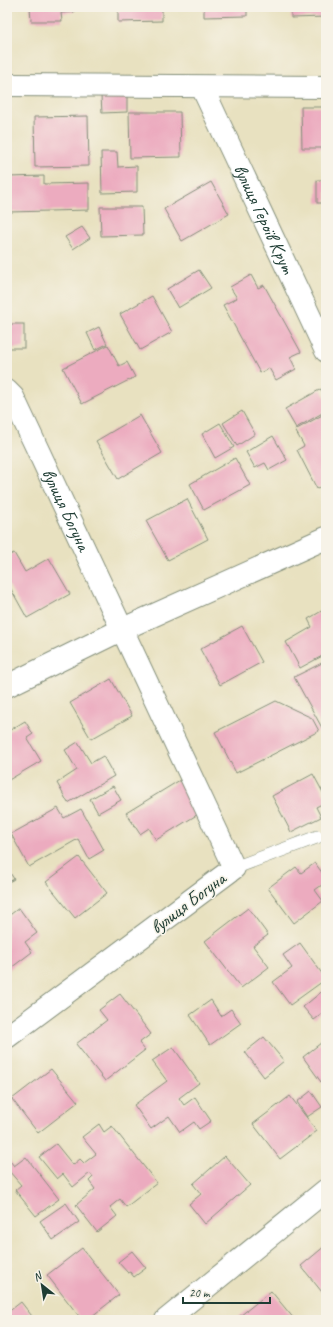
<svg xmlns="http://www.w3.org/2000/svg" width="333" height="1327" viewBox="0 0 333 1327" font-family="Caveat,sans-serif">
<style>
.building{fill:#ecabbf}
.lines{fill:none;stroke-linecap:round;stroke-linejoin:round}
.lane-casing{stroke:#848f7a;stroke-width:14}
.street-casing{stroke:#848f7a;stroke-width:24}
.lane{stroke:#fff;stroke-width:13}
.street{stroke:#fff;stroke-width:22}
.labels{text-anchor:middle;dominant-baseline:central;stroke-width:3;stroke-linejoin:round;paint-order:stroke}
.street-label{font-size:19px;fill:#1f3d34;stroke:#f7f3e8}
</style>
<rect width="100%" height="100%" fill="#f7f3e8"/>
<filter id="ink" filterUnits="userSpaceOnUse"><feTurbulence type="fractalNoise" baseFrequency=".025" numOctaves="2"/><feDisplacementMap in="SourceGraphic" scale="8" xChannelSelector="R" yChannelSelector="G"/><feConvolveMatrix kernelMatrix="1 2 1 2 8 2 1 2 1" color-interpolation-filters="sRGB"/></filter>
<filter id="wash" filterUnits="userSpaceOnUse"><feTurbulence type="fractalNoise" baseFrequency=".012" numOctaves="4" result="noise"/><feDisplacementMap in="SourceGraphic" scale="16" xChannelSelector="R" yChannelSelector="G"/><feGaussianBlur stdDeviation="0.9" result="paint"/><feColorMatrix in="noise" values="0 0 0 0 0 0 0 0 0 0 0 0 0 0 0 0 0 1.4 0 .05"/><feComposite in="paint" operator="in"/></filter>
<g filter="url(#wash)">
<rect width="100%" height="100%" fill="#e8e1c0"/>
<g id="blocks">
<g class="building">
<polygon points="30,7 74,7 74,12 61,13 62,21 31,21"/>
<polygon points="118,7 162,7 162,21 118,22"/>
<polygon points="204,7 247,7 247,16 204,17"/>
<polygon points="291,7 326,7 326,17 291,18"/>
<polygon points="127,95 127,112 102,113 101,96"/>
<polygon points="301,107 326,107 326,148 302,148"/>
<polygon points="129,112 180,112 181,157 130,158"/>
<polygon points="88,116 89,166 35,167 34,117"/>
<polygon points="101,152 117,152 118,167 137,166 137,192 102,193"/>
<polygon points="44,176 44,184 89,183 89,210 9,212 8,177"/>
<rect x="317" y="180" width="9" height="23"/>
<polygon points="211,182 229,214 182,241 164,209"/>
<polygon points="100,207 142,207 143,235 101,236"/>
<polygon points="82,227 90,238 73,249 65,237"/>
<polygon points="199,270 211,288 178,308 167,289"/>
<polygon points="251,275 258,288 264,285 301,352 290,357 296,369 276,380 269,368 260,373 223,305 237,298 230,287"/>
<polygon points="152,296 172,332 140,350 120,314"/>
<rect x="7" y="324" width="17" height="24"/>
<polygon points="99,327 107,344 95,350 87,333"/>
<polygon points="108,345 119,366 127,362 135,377 82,404 63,368"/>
<polygon points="321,389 326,399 326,411 296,428 285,409"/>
<polygon points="242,411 255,434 237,446 223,423"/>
<polygon points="326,413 326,484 317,489 297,450 304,446 295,430"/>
<polygon points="140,415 162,453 118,479 96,441"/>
<polygon points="220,423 234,447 215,458 202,434"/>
<polygon points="273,436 287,460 269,470 265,463 255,468 246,452"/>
<polygon points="235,458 250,485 204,510 190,484"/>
<polygon points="187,499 208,539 168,560 146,521"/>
<polygon points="14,553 25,572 49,558 70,594 27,618 7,582 7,556"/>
<polygon points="325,609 326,654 300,668 286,642 312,627 308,619"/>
<polygon points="242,626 262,662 220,685 200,649"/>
<polygon points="324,662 326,666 326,735 294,677"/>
<polygon points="111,679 132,716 91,739 70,703"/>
<polygon points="276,701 312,718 319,731 236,773 215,732"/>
<polygon points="25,721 33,734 27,738 41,761 7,781 7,732"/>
<polygon points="78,742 91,763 103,756 114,776 68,803 57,783 77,770 65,750"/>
<polygon points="313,774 326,798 326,802 316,807 321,817 291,832 272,796"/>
<polygon points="180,780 200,813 156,840 149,828 140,834 126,813"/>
<polygon points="113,786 121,800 98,813 90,799"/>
<polygon points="58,808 64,818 81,809 104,850 89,859 78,839 29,867 11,834"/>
<polygon points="79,857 107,893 75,918 46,882"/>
<polygon points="315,863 326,878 326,882 315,890 323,901 294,923 268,888 296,867 301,873"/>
<polygon points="7,868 14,879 7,883"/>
<polygon points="19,908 37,933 25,942 32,952 7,971 7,917"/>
<polygon points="248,908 268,935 253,946 269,967 241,988 205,941"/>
<polygon points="300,943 326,979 290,1005 273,982 292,968 283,955"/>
<polygon points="326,988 326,1011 314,1020 303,1007"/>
<polygon points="120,994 151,1034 139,1043 145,1050 105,1081 76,1044 107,1020 99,1010"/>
<polygon points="211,1000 221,1016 231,1009 241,1023 210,1045 190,1015"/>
<polygon points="264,1037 284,1061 264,1077 245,1052"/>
<polygon points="326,1039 326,1078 321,1082 303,1057"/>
<polygon points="173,1047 199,1083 179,1098 184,1105 195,1097 211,1121 199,1129 194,1122 180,1132 169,1116 151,1129 134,1105 167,1081 152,1061"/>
<polygon points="51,1069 78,1102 38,1133 12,1099"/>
<polygon points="311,1091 322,1107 307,1117 297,1102"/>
<polygon points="290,1096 317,1131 280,1159 253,1124"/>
<polygon points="99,1124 104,1132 112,1126 157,1183 126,1207 120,1199 110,1207 117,1216 97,1232 76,1205 95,1189 89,1181 93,1177 90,1173 73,1187 63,1174 57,1179 39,1157 56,1144 73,1165 80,1159 84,1163 96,1154 82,1137"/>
<polygon points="225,1156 250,1185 205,1224 189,1204 201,1194 193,1184"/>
<polygon points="7,1157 14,1166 26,1157 59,1199 36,1216 15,1190 21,1185 9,1171 7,1173"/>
<polygon points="66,1203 79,1222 53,1240 40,1221"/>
<polygon points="326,1245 326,1297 301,1266"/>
<polygon points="82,1248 119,1295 87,1320 82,1320 47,1275"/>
<polygon points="132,1251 146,1268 134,1277 130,1272 128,1273 118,1262"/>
<polygon points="271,1291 295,1320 235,1320"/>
<polygon points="21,1302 35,1320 7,1320 7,1313"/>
</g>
</g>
</g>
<g filter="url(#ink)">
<use href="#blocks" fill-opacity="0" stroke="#848f7a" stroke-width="1"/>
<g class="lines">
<g class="lane-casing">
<polyline id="lane" points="234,868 317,837"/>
</g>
<g class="street-casing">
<g id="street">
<polyline points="7,85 326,87"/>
<path id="s1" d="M202 87 326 351"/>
<path id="s2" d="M7 391 13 397 234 868 7 1037"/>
<polyline points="7,686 123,629 326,538"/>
<polyline points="166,1320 326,1190"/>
</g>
</g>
<use href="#lane" class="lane"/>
<use href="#street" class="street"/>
</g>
</g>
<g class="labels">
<g class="street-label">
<text stroke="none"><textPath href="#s1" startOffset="146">вулиця Героїв Крут</textPath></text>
<text stroke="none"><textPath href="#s2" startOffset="133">вулиця Богуна</textPath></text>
<text transform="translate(188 903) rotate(-37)">вулиця Богуна</text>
</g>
</g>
<rect width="333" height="1327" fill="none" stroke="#f7f3e8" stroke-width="24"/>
<g transform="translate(42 1285) rotate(330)" stroke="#f7f3e8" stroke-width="3" paint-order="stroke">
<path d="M0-3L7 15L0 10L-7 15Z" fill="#1f3d34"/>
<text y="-6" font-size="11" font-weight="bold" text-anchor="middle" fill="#1f3d34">N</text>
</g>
<path d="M183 1297v6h87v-6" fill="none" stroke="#1f3d34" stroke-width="2"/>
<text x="189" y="1297" font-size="12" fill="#1f3d34" stroke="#f7f3e8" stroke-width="3" paint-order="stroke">20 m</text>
</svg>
